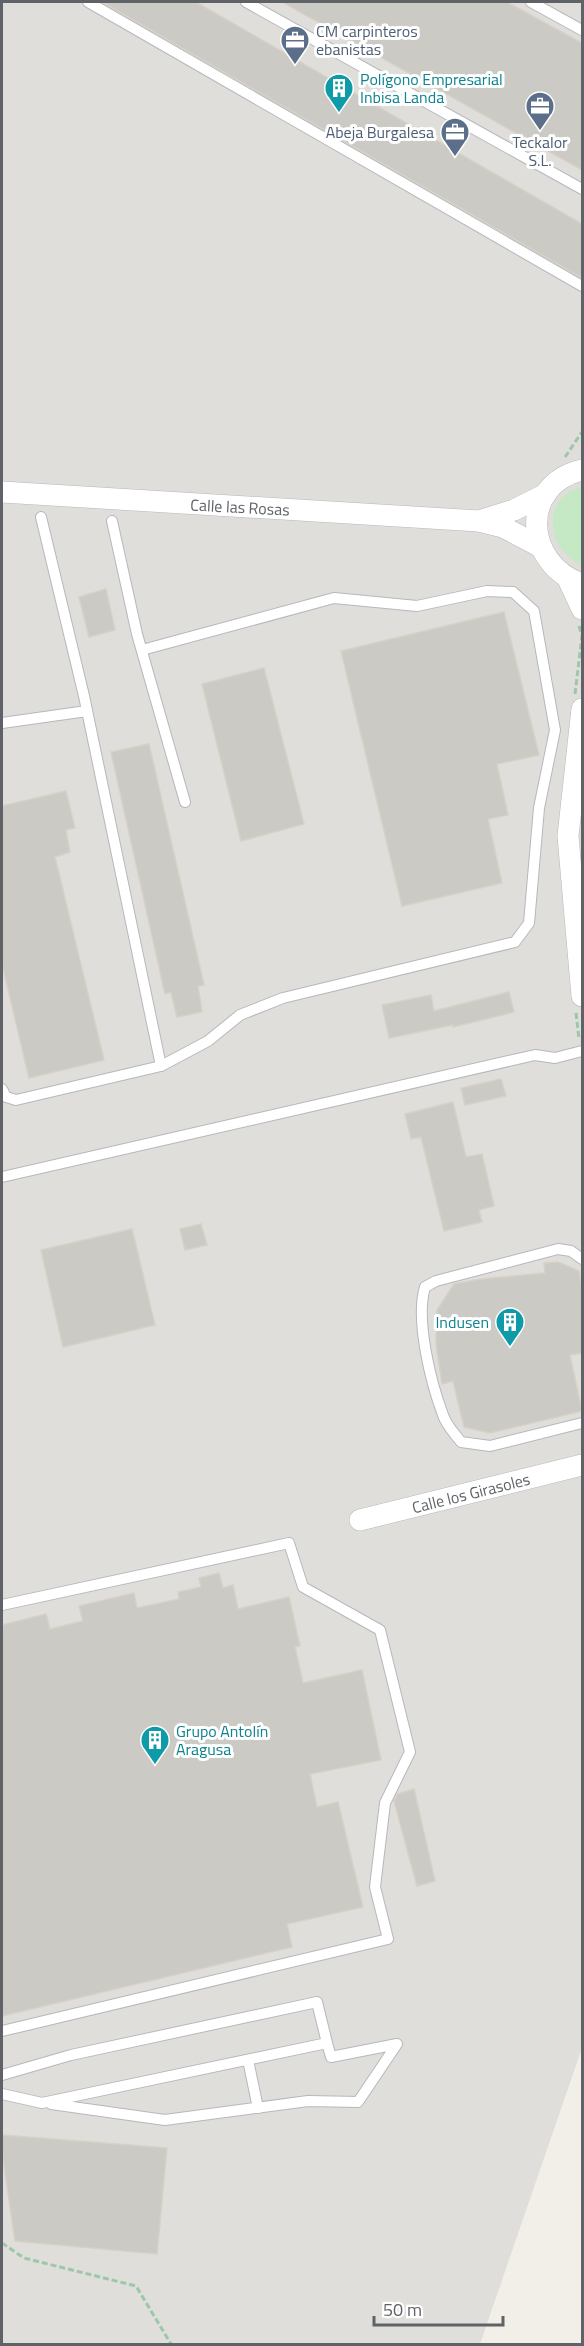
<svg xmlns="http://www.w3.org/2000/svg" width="584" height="2346" viewBox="0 0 584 2346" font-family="'Titillium Web',sans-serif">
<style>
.industrial{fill:#e0deda}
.garden{fill:#c5e8c5}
.building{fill:#cccac5;stroke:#d6d1c6;stroke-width:1.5}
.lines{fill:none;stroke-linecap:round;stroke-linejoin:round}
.service-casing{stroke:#b5b8bc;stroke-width:12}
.minor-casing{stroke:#b5b8bc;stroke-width:22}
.path{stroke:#9cc7a9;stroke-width:3;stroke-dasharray:6 3;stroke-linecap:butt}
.service{stroke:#fff;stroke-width:10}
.minor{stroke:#fff;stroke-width:21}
.labels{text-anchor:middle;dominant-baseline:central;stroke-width:6;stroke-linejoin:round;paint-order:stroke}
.service-label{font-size:16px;fill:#4e5e75;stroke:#fff;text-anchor:start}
.culture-label{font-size:16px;fill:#0d838f;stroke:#fff;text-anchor:start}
.street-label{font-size:16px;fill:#5f6368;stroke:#fff}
</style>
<rect width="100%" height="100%" fill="#f1efe8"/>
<polygon class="industrial" points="2,2 582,2 582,2048 480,2344 2,2344"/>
<path class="garden" d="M582 487V565C546 551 540 497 582 487Z"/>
<g class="building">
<polygon points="102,2 196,2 582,224 582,278"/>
<polygon points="282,2 507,2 582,43 582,170"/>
<polygon points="106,589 115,630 89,637 79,597"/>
<polygon points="504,612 539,755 497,764 508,815 488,819 502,883 402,906 341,651"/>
<polygon points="264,668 304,824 241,841 202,684"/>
<polygon points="149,744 204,985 198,986 202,1012 177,1017 171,992 165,994 111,752"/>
<polygon points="66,791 75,828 66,830 70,852 55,857 104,1060 29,1078 2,964 2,806"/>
<polygon points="509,992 514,1012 453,1027 453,1025 389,1038 382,1005 431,995 434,1011"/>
<polygon points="501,1079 506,1096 465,1105 461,1088"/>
<polygon points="453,1102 466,1157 482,1154 494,1206 479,1210 482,1222 444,1231 421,1137 411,1139 405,1114"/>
<polygon points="201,1224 207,1245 185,1250 180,1229"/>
<polygon points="132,1229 155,1325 63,1347 41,1250"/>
<polygon points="558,1262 579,1271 582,1287 582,1353 570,1355 582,1411 490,1433 464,1427 453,1381 442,1384 436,1344 437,1310 454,1284 481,1279 545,1273 544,1263"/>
<polygon points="219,1573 223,1588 233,1585 238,1609 289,1597 300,1646 295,1647 303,1683 362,1670 381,1760 310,1774 317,1807 338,1802 363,1907 287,1924 292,1947 2,2016 2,1625 46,1614 50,1629 83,1621 79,1606 134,1593 137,1608 179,1599 178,1592 201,1587 199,1578"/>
<polygon points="414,1789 435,1881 417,1886 394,1801 398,1794"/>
<polygon points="2,2135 167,2148 157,2254 15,2241 2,2152"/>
</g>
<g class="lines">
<g class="service-casing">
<g id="service">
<polyline points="88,2 582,286"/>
<polyline points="246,2 582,189"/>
<polyline points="531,2 582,30"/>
<polyline points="112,521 137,634 185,802"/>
<polyline points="142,650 334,598 417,606 487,591 513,592 534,611 555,730 539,808 529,923 515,942 283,998 240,1015 208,1041 161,1066"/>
<polyline points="2,723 87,711"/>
<polyline points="2,1089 6,1097 16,1100 161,1066 84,696 41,517"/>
<polyline points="2,1177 535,1055 555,1058 582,1051"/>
<path d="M582 1259 571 1251 558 1249 436 1281 425 1287C415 1320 431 1383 443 1415 446 1425 455 1434 461 1442L490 1446 582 1423"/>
<polyline points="2,1605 289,1543 303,1587 380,1630 410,1752 385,1803 375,1887 388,1939 2,2031"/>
<polyline points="248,2060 258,2108"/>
<polyline points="2,2075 71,2055 317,2002 327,2043 42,2103 2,2094"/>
<polyline points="51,2104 165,2120 308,2101 358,2102 397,2044 331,2057 327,2043"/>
</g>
</g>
<g class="minor-casing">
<g id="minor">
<path d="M582 470C519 485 524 564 582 584"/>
<polyline points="2,492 479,521 503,527 539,546"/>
<polyline points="479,521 514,510 546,494"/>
<polyline points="568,579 582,609"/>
<polyline points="582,709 568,836 582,996"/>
<polyline points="360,1520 582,1465"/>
</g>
</g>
<g class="path">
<polyline points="565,457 582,432"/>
<polyline points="575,694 582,636 579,626"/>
<polyline points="576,1013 579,1039"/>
<polyline points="2,2243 24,2258 136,2286 171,2344"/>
</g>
<use href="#service" class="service"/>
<use href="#minor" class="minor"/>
</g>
<defs>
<g id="office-pin" transform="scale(1.5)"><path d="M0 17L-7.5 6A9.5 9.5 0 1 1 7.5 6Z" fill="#5c6f8a" stroke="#fff"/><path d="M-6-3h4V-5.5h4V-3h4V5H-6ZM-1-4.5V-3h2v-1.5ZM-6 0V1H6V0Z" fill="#fff"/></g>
<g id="building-pin" transform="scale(1.5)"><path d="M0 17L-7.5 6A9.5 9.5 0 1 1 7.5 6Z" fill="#0f9aa8" stroke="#fff"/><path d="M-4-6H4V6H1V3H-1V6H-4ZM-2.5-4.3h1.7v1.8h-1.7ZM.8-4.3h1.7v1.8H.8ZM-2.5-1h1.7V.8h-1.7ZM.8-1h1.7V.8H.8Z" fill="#fff"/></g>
</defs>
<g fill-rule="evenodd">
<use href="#office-pin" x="295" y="40"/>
<use href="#building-pin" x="339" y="88"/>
<use href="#office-pin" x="540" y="106"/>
<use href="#office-pin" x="455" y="132"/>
<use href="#building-pin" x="510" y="1322"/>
<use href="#building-pin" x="155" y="1740"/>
</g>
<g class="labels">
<g class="service-label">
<text x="316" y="31">CM carpinteros<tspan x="316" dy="18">ebanistas</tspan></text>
<text x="434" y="132" text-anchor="end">Abeja Burgalesa</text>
<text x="540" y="142" text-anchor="middle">Teckalor<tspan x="540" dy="18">S.L.</tspan></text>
</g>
<g class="culture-label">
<text x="360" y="79">Polígono Empresarial<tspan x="360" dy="18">Inbisa Landa</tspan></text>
<text x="489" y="1322" text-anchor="end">Indusen</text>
<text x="176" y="1731">Grupo Antolín<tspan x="176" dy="18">Aragusa</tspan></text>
</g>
<g class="street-label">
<text transform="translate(240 507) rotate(3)">Calle las Rosas</text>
<text transform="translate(471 1493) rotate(-14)">Calle los Girasoles</text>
</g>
</g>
<rect width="584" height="2346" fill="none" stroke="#5f6368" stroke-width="6"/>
<path d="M374 2316v9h129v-9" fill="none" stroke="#5f6368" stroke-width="3"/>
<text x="383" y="2316" font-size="18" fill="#5f6368" stroke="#ffffff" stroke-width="4.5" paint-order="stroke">50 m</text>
</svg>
